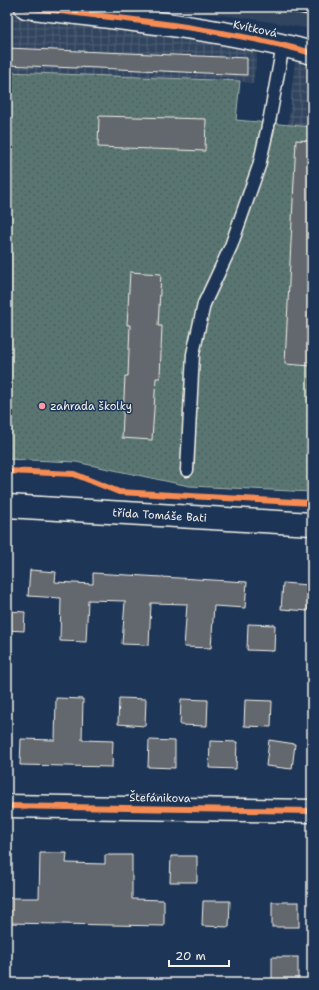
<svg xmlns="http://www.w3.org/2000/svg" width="319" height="990" viewBox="0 0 319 990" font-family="'Shantell Sans',sans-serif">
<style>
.built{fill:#32445e}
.industrial{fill:url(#industrial-grid)}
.grass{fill:url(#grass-dots);stroke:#a6b3ad}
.building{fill:#63686e;stroke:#f4f1e8}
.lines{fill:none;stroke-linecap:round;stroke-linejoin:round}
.service-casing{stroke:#f4f1e8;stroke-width:15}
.minor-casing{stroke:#f4f1e8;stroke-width:25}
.tertiary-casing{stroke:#f4f1e8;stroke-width:25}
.primary-casing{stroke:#f4f1e8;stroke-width:25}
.service{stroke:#1d3557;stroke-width:12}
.minor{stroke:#1d3557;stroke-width:22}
.tertiary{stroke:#1d3557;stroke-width:22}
.primary{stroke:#1d3557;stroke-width:22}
.rail-casing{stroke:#f4f1e8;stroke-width:4.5}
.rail{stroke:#1d3557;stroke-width:3;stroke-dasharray:9;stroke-linecap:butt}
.cycleway-casing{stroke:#1d3557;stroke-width:8}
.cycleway{stroke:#f68b52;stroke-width:6}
.poi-dot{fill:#ff9aa2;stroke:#1d3557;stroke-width:1.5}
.labels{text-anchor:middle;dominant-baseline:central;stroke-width:3;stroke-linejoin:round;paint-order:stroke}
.street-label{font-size:11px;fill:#f4f1e8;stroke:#1d3557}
.poi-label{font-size:11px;fill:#f4f1e8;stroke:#1d3557;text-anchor:start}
</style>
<defs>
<pattern id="industrial-grid" width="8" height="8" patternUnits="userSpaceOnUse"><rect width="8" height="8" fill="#32445e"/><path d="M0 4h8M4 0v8" fill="none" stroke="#505f75"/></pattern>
<pattern id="grass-dots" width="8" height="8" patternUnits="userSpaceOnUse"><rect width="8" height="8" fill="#597572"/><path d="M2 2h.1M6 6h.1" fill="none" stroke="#515e5c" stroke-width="1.8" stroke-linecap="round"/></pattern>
</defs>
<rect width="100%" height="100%" fill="#1d3557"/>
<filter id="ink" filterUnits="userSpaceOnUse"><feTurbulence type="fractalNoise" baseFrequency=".025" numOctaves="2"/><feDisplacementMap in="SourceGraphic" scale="8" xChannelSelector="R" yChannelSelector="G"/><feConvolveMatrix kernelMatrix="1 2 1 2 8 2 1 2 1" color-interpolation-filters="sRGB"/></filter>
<g filter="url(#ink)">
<polygon class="built" points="158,7 312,7 312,29 246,18"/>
<g class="industrial">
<polygon points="7,12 256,49 257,58 253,84 240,81 7,72"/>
<polygon points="295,60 312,65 312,127 288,125"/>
</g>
<polygon class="grass" points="7,72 240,81 236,120 312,127 312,492 189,486 76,462 7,459"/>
<g class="building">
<polygon points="7,48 247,58 247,75 76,67 76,68 7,65"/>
<polygon points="99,116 206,119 205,151 98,147"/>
<polygon points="296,140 312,141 312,366 285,364"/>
<polygon points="130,272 161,274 158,326 162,326 160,378 156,378 152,440 122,438 125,376 128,376 130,325 127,325"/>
<polygon points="30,570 56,572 55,582 93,584 93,573 247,582 245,608 214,606 211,648 184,647 187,604 151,603 149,645 122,644 125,601 88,600 86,642 60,641 61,598 28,596"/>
<polygon points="283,583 309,585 308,611 281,609"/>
<polygon points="7,611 25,612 24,631 7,630"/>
<polygon points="248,624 275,625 274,651 247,650"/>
<polygon points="56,698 83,699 82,740 113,741 112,767 20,765 21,739 55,740"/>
<polygon points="119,698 146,699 145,726 118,724"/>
<polygon points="181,699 208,700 207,726 180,725"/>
<polygon points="245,700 272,701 271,727 244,726"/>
<polygon points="149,740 175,741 175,768 148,767"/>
<polygon points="269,740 295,744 292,769 266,766"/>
<polygon points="210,741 237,742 236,769 209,768"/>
<polygon points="40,853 67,853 66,863 105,864 105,855 132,855 132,899 164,900 164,926 7,923 8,898 39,898"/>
<polygon points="171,856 197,856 197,882 170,882"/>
<polygon points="203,901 230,901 229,927 202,926"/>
<rect x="272" y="902" width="27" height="25"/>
<rect x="272" y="957" width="26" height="26"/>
</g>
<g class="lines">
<g class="service-casing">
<polyline id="service" points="187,470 193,354 204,304 231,246 259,166 270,117 283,45"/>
</g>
<g class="minor-casing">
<path id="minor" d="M26 7C122 19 219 27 312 53"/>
</g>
<g class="tertiary-casing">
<polyline id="tertiary" points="7,806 312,811"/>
</g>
<g class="primary-casing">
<g id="primary">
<path id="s1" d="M7 506 312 524"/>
</g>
</g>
<use href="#service" class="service"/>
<use href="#minor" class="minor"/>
<use href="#tertiary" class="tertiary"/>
<use href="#primary" class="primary"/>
<g class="rail-casing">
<polyline id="rail" points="272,7 312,14"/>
</g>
<use href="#rail" class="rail"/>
<g class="cycleway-casing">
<g id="cycleway">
<path d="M26 7C122 19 219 27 312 53"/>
<polyline points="7,471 74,474 119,492 312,503"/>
<polyline points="7,806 312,811"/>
</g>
</g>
<use href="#cycleway" class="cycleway"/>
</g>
</g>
<circle class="poi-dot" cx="42" cy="406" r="4"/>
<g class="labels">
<g class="street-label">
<text transform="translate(255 29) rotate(12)">Kvítková</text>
<text stroke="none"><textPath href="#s1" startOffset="153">třída Tomáše Bati</textPath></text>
<text transform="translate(160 798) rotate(1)">Štefánikova</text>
</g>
<g class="poi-label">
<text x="50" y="406">zahrada školky</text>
</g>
</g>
<rect width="319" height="990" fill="none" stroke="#1d3557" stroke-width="24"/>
<rect x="12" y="12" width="295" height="966" fill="none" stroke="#f4f1e8" stroke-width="1.5" filter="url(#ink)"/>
<path d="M169 960v6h60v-6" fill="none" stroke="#f4f1e8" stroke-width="2"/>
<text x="175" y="960" font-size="12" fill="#f4f1e8" stroke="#1d3557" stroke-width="3" paint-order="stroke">20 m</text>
</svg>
